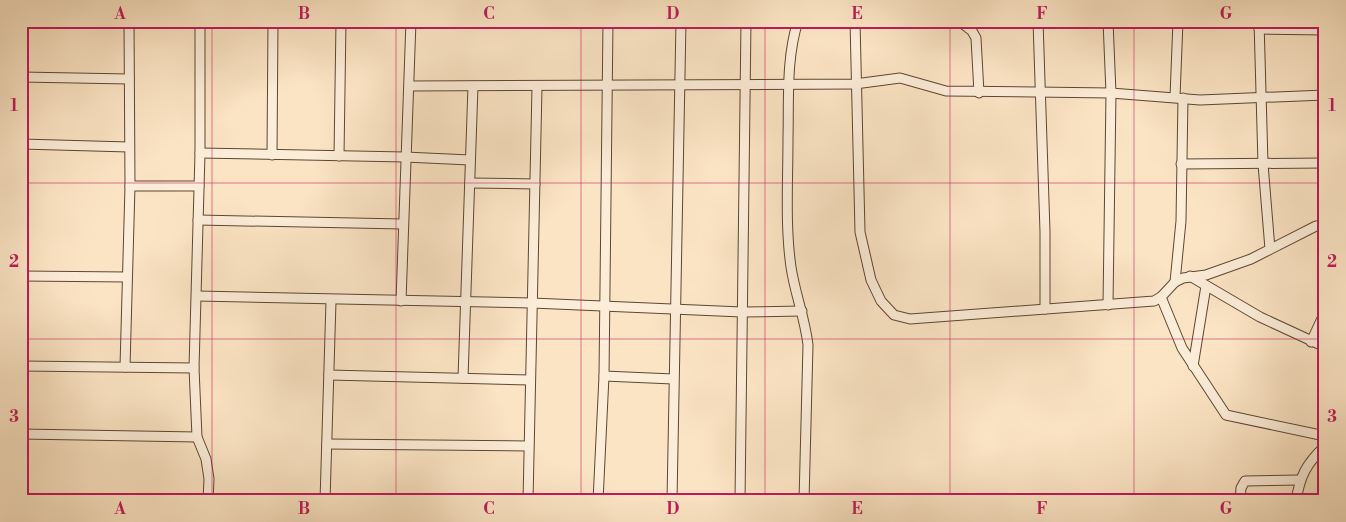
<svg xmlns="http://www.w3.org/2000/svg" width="1346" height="522" viewBox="0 0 1346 522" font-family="'Libre Bodoni',serif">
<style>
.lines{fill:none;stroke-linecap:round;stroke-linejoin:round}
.street-casing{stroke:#5e4731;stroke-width:11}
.street{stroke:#fcedd9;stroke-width:9}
.grid{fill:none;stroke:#c2185b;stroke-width:1;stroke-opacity:0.55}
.neatline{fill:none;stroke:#c2185b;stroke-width:2}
.grid-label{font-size:16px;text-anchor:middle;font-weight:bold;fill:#c2185b}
</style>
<rect width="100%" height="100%" fill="#fbe4c4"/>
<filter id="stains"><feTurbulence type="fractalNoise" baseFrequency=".004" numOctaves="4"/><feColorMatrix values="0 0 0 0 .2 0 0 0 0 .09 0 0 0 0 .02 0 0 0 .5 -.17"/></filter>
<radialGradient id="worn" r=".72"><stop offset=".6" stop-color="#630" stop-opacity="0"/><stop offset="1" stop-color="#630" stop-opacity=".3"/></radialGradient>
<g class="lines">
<g class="street-casing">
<g id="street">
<polyline points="200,21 200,153 194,368 197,437 206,459 209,479 208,501"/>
<path d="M798 21C786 58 789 100 788 138 788 181 785 225 791 267 795 294 805 318 808 345L804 501"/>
<polyline points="855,21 860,232 871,280 881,301 894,315 910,319 1154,301 1161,297 1175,282 1183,278 1206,275 1251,259 1316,226 1325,225"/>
<polyline points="959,21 972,31 976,38 979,93"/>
<polyline points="1038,21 1045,232 1045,309"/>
<polyline points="1108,21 1111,93 1108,305"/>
<polyline points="1259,21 1263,164 1270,249"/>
<polyline points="1259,29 1325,30"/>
<polyline points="21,77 129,79"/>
<polyline points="410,86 855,84 900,78 946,91 1111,93 1200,100 1325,95"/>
<polyline points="1175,97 1178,21"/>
<polyline points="21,144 129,147"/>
<polyline points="200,153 405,157 470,160"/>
<polyline points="272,155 273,21"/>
<polyline points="339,156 341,21"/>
<polyline points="1181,164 1325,163"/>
<polyline points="470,183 535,184"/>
<polyline points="130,186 199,186"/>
<polyline points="198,220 403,224"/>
<polyline points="21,276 127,277"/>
<polyline points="1190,276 1260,317 1325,347"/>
<polyline points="1175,282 1181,221 1183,98"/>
<polyline points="197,296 532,303 742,312 802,311"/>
<polyline points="1161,297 1182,348 1226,415 1325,436"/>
<polyline points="401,301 411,21"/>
<polyline points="1311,342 1325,312"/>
<polyline points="21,366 194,368"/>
<polyline points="1193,366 1206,286"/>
<polyline points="125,367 130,186 129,21"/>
<polyline points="329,375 530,380"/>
<polyline points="604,376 673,379"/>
<polyline points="463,378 473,86"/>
<polyline points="21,434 197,437"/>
<polyline points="327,444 528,446"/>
<polyline points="325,501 331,301"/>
<polyline points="528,501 537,87"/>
<polyline points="598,501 604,376 608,21"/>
<polyline points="672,501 681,21"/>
<polyline points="740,501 746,21"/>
<polyline points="1240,501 1241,488 1245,481 1299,480"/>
<path d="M1296 501C1300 476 1306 464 1325 446"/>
</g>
</g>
<use href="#street" class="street"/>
</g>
<path class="grid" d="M212 21V501M396 21V501M581 21V501M765 21V501M950 21V501M1134 21V501M21 183H1325M21 339H1325"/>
<rect width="1346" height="522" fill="none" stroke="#fbe4c4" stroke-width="55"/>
<rect x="28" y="28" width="1290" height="466" class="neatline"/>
<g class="grid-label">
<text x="120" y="19">A</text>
<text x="304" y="19">B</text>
<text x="489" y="19">C</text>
<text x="673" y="19">D</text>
<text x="857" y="19">E</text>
<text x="1042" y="19">F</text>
<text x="1226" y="19">G</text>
<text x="14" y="111">1</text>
<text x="1332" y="111">1</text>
<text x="14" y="267">2</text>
<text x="1332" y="267">2</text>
<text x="14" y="422">3</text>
<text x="1332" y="422">3</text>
<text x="120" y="514">A</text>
<text x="304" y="514">B</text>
<text x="489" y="514">C</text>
<text x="673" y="514">D</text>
<text x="857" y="514">E</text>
<text x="1042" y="514">F</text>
<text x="1226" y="514">G</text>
</g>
<rect width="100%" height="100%" filter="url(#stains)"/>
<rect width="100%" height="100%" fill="url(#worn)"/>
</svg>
